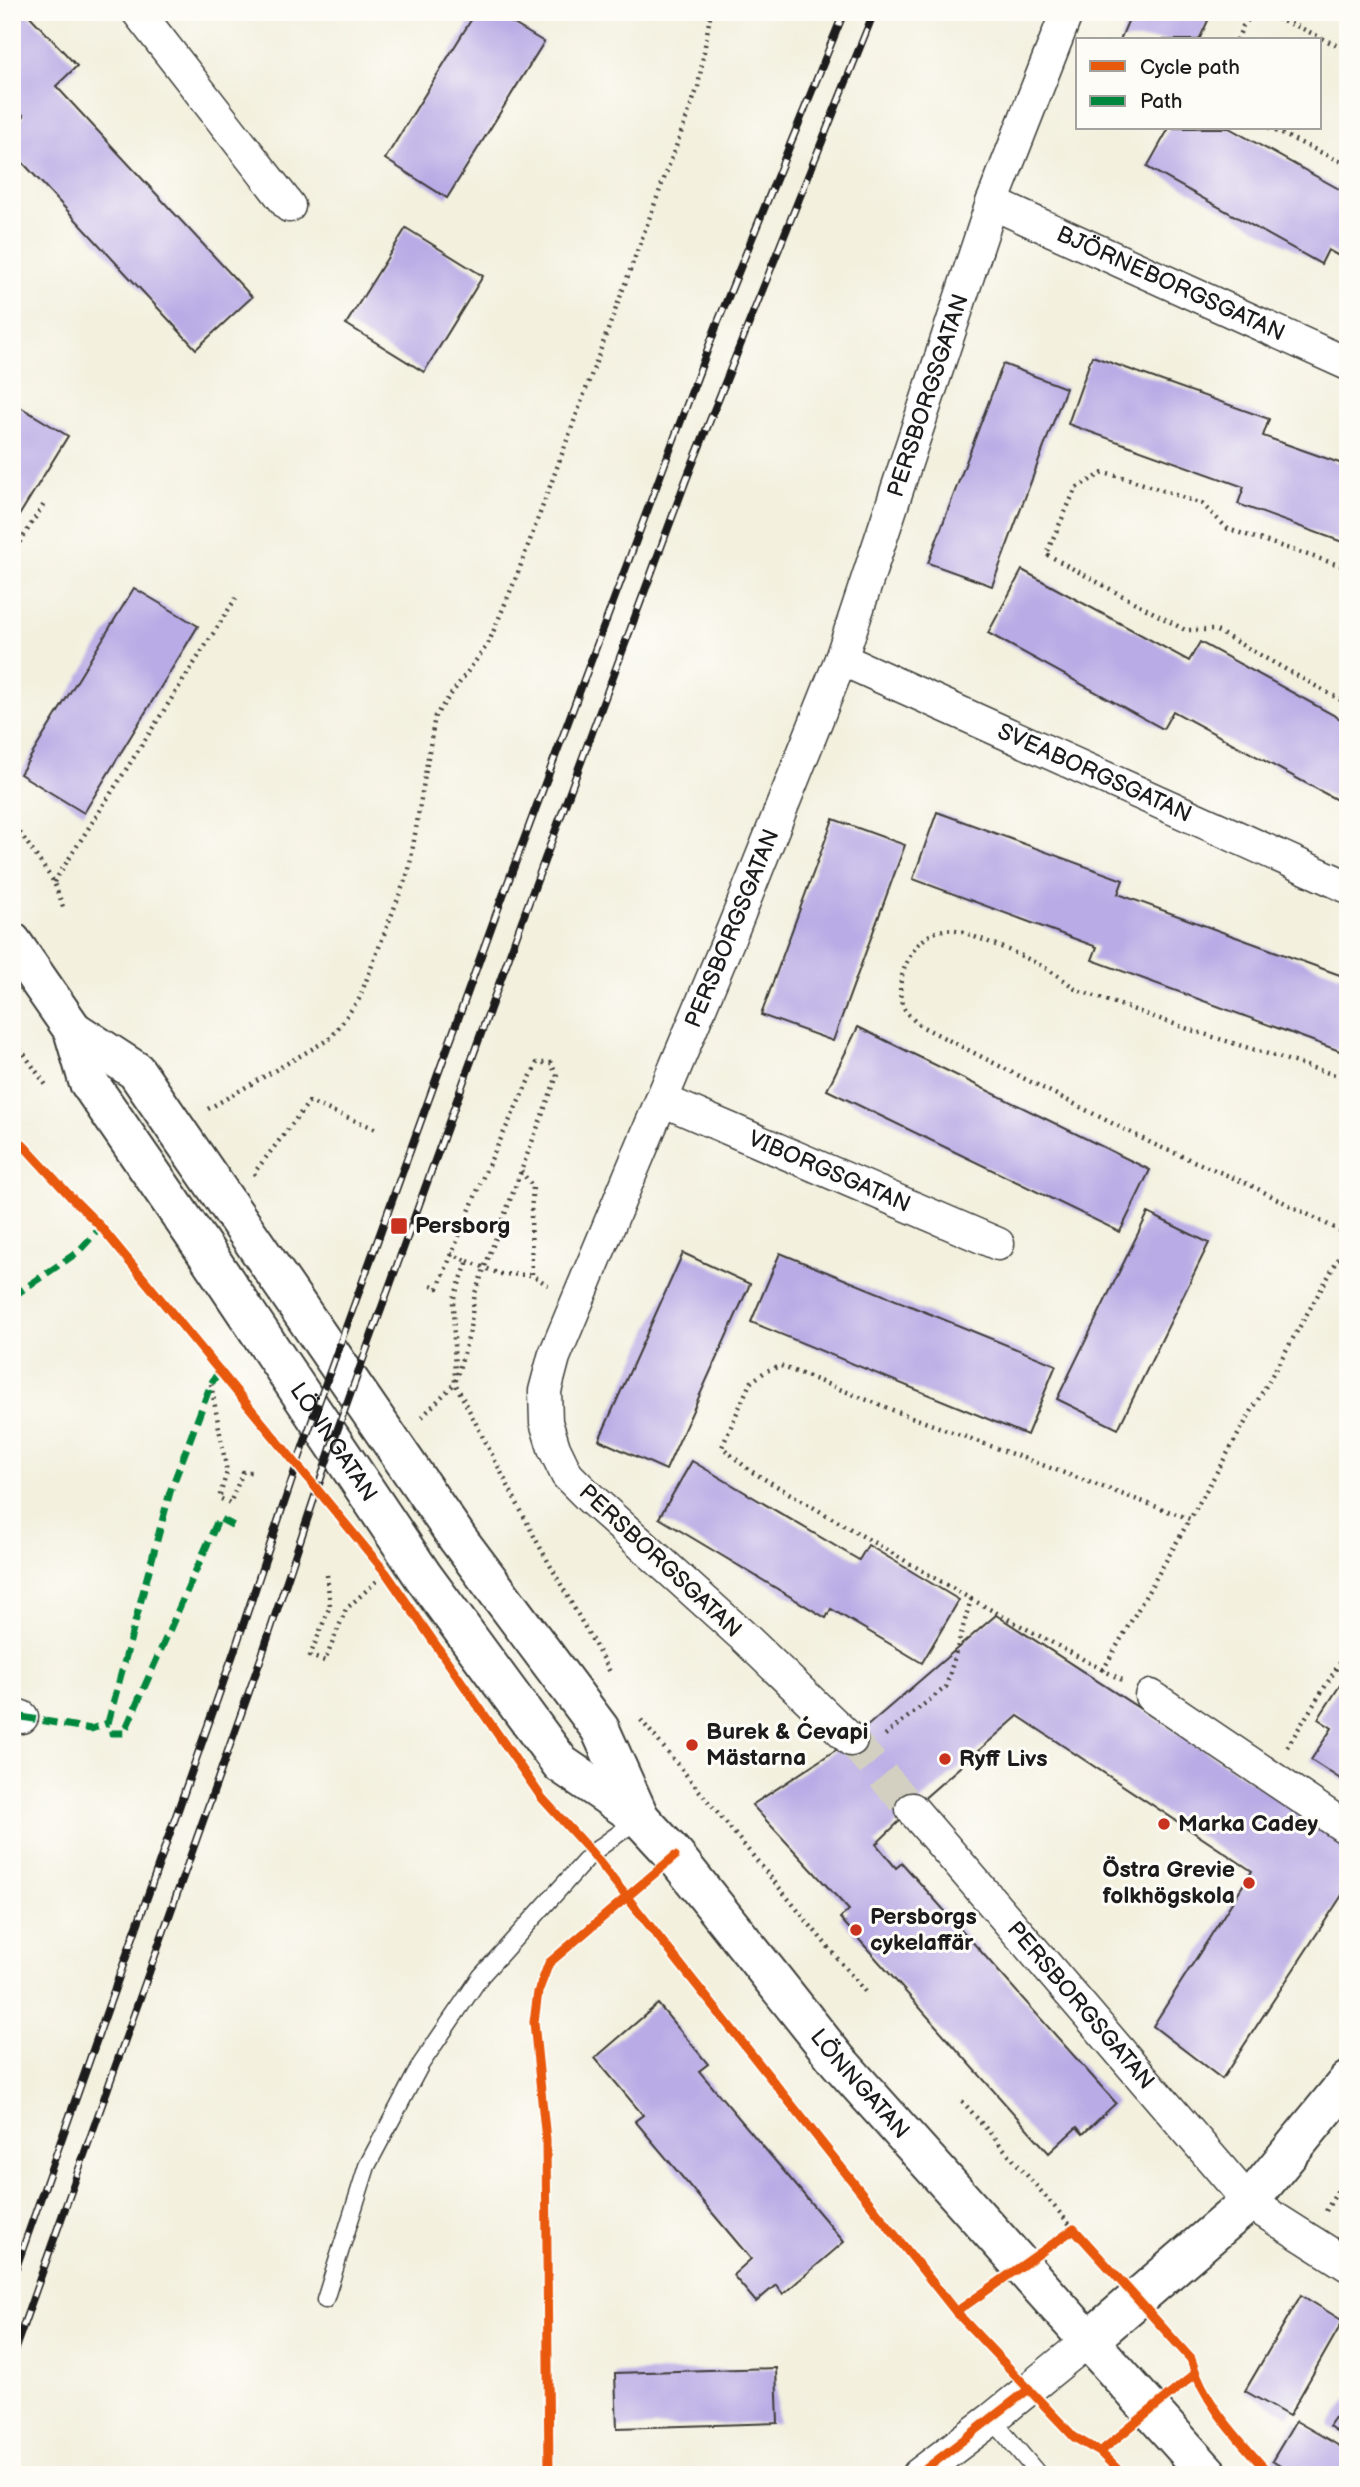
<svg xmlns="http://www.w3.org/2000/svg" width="1360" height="2487" viewBox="0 0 1360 2487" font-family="'Balsamiq Sans',sans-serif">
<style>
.building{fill:#b9abe5}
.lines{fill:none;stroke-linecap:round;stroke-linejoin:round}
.minor-tunnel{stroke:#d3d0c1;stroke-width:32;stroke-dasharray:32 16;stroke-linecap:butt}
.service-casing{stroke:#3c3c39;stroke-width:19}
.minor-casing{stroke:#3c3c39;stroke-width:35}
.tertiary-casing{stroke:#3c3c39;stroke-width:42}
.path{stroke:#3c3c39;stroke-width:4.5;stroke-dasharray:2 5;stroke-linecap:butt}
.service{stroke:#fff;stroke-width:16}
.minor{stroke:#fff;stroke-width:32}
.tertiary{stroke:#fff;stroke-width:38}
.rail-casing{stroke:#1c1c1c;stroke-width:8}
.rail{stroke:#fdfcf7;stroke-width:5;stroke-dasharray:16;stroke-linecap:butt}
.path-bridge{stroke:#3c3c39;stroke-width:4.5;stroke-dasharray:2 5;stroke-linecap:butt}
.quiet{stroke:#00873e;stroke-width:7;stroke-dasharray:14 7;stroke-linecap:butt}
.cycleway-casing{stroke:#fdfcf7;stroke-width:13}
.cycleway{stroke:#e8590c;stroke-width:9}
.poi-dot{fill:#c8321e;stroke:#fdfcf7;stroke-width:2.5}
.labels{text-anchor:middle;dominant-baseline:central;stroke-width:6;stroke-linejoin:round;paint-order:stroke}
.street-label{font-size:23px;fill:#1c1c1c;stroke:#fdfcf7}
.poi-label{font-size:23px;font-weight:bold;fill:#1c1c1c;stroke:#fdfcf7;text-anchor:start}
</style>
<rect width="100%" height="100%" fill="#fdfcf7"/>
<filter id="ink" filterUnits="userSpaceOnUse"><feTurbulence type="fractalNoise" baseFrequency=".0143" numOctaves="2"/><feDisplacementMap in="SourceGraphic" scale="14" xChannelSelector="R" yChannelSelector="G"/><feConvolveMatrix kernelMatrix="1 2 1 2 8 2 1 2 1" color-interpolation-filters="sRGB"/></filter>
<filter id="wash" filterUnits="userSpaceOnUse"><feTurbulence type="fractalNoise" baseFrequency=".00686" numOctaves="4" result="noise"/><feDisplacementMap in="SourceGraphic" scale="28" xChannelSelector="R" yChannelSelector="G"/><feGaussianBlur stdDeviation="1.57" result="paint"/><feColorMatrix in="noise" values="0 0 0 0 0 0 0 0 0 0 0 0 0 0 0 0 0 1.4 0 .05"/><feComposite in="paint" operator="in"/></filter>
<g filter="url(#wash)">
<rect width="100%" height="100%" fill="#f3f0de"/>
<g id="blocks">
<g class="building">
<polygon points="12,12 26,12 77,66 56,86 252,297 196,349 12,151 12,126 24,116 12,103"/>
<polygon points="476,12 514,12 509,21 544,42 447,198 385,159"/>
<polygon points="1132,12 1212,12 1199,40 1120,40"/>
<polygon points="1169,128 1229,128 1348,194 1348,261 1328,250 1321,264 1147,167"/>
<polygon points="406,228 483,276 424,372 346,324"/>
<polygon points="1092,356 1269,419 1263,436 1348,466 1348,544 1238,504 1244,487 1068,424"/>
<polygon points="1003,364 1066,388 992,586 928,563"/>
<polygon points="12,402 68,436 12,527"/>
<polygon points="1022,570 1189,661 1200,642 1348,723 1348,806 1173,711 1163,729 988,633"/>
<polygon points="134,588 198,626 84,813 20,774"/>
<polygon points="937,812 1123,880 1118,894 1348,978 1348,1054 1092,960 1097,947 913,879"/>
<polygon points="833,819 905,845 833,1041 761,1015"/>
<polygon points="858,1027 1150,1170 1120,1232 827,1090"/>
<polygon points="1148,1213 1209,1243 1118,1429 1057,1399"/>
<polygon points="683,1253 750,1284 666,1470 599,1440"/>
<polygon points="780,1253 1056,1365 1027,1435 751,1322"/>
<polygon points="692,1461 859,1560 868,1545 959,1600 922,1663 831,1609 826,1618 659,1518"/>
<polygon points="996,1615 1348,1844 1348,1886 1222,2079 1153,2026 1252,1871 1018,1716 912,1809 876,1844 896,1868 902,1863 1116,2103 1083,2134 1077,2127 1049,2153 840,1918 849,1910 752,1805 851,1740"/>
<polygon points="1348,1673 1348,1784 1311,1760 1332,1728 1318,1719"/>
<polygon points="658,2004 708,2064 699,2071 844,2242 783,2294 776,2285 756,2302 733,2275 751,2259 635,2121 643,2115 595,2058"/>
<polygon points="1301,2295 1343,2321 1289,2416 1245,2391"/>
<polygon points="776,2368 778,2423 617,2428 615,2373"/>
<polygon points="1348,2398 1348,2439 1329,2426"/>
<polygon points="1296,2421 1348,2451 1348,2475 1296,2475 1272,2461"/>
</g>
</g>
</g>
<g filter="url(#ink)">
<use href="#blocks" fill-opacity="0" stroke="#3c3c39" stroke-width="2"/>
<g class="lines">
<polyline class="minor-tunnel" points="851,1740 912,1809"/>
<g class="service-casing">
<g id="service">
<polyline points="325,2300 367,2166 421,2064 481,1976 592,1853 640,1818"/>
<polyline points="992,2419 1039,2475"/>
</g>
</g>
<g class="minor-casing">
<g id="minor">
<polyline points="138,12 289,206"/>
<path id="s1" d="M992 203 1348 364"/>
<path id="s2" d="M841 659 1348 887"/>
<path id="s3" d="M662 1100 998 1244"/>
<polyline points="1151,1696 1348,1829"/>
<polyline points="12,1714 22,1717"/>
<path id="s4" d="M851 1740 743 1636 589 1497 567 1475 554 1448 546 1422 545 1391 554 1357 733 929 841 659 992 203 1067 12"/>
<path id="s5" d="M912 1809 1249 2202 1348 2265"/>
<polyline points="918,2475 992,2419 1089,2340"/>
</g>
</g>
<g class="tertiary-casing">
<g id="tertiary">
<path id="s6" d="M12 942 73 1030 88 1081 201 1245 423 1576 561 1764 640 1818 675 1856 838 2061 1209 2475"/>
<polyline points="73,1030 136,1071 458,1539 600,1729 640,1818"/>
<polyline points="1089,2340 1249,2202 1348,2081"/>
</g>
</g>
<g class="path">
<polyline points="1257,12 1299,27 1348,51"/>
<polyline points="1237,40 1243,26 1255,12"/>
<polyline points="1269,128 1348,165"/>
<polyline points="12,554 44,504"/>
<polyline points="1348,568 1228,529 1202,504 1126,478 1103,473 1076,488 1046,554 1185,630 1215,630 1348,704"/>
<polyline points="12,821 54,882 63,907"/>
<polyline points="54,882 236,598"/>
<polyline points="12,1037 48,1088"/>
<path d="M1348 1079 1191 1030 1075 989C1049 966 1014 952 981 939 973 937 964 931 956 930 919 924 893 973 902 1004 904 1012 913 1019 919 1025L1153 1144 1248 1184 1348 1235"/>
<polyline points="208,1109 331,1038 359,999 409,870 435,716 488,644 516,578 698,87 710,16 708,12"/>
<polyline points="521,1171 533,1187 531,1213 532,1275 548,1285"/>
<polyline points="255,1175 254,1173 309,1102 379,1130"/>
<polyline points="500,1274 532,1275"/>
<polyline points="431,1285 438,1288 485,1172 537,1063 551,1063 557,1076 475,1293 469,1335 455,1383 536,1540 610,1672"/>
<polyline points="211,1384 227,1472 219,1498 230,1503 243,1472 254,1472"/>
<polyline points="422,1417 455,1383 453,1300 468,1261 451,1254"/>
<polyline points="327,1575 330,1606 310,1656 325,1661 346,1609 379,1579"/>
<polyline points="971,1599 1103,1670"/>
<polyline points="1122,1680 1103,1670 1190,1519"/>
<polyline points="641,1720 866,1993"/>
<polyline points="885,1735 946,1687 971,1599 749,1470 722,1447 750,1383 766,1371 781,1366 903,1414 1190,1519 1348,1242"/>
<polyline points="1287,1747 1348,1650"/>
<polyline points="962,2101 1074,2229"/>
<polyline points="1326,2211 1348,2172"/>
</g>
<use href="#service" class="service"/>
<use href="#minor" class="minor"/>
<use href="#tertiary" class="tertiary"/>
<g class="rail-casing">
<g id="rail">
<polyline points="12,2279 235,1649 308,1432 495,917 716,327 844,12"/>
<polyline points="12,2357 261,1658 333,1442 520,926 686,480 874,12"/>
</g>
</g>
<use href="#rail" class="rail"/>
<polyline class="path-bridge" points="468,1261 500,1274"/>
<g class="quiet">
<polyline points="12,1297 78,1252 101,1227"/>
<polyline points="219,1371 211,1384 170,1492 108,1723 112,1733 124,1733 219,1518 234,1526"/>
<polyline points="22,1717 91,1729 108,1723"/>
</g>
<g class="cycleway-casing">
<g id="cycleway">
<polyline points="12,1133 70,1196 101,1227 386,1573 542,1798 592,1853 956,2312 1074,2437 1100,2452 1123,2475"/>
<path d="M956 2312 1074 2229 1191 2359C1205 2406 1239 2439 1270 2475"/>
<polyline points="1100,2452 1195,2374"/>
<polyline points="549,2475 546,2140 534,2022 538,1992 549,1963 675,1856"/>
<polyline points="918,2475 1029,2389"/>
</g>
</g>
<use href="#cycleway" class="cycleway"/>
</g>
</g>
<g class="poi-dot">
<rect x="390" y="1217" width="18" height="18" rx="3.5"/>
<circle cx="692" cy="1745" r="7"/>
<circle cx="945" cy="1759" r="7"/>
<circle cx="1164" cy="1824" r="7"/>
<circle cx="1249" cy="1883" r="7"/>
<circle cx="856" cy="1930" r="7"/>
</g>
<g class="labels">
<g class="street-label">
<text stroke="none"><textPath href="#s1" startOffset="196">BJÖRNEBORGSGATAN</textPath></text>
<text stroke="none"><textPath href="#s4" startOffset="1544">PERSBORGSGATAN</textPath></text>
<text stroke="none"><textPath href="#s2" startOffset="278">SVEABORGSGATAN</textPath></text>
<text stroke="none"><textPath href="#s4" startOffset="976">PERSBORGSGATAN</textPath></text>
<text stroke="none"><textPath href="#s3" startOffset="182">VIBORGSGATAN</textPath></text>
<text stroke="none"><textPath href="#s6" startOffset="597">LÖNNGATAN</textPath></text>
<text transform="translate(660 1561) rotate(43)">PERSBORGSGATAN</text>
<text stroke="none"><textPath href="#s5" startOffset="259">PERSBORGSGATAN</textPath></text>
<text stroke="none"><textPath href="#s6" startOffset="1432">LÖNNGATAN</textPath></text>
</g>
<g class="poi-label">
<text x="415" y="1226">Persborg</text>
<text x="706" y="1732">Burek &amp; Ćevapi<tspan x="706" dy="26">Mästarna</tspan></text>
<text x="959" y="1759">Ryff Livs</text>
<text x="1178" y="1824">Marka Cadey</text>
<text x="1235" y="1870" text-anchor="end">Östra Grevie<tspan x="1235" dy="26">folkhögskola</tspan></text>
<text x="870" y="1917">Persborgs<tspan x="870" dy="26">cykelaffär</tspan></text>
</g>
</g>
<rect width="1360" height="2487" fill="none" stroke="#fdfcf7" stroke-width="42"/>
<rect x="1076" y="38" width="245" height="91" fill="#fdfcf7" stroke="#a3a29f" stroke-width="2"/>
<rect x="1090" y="61" width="35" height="10" fill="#e8590c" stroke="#a3a29f" stroke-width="2"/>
<text x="1140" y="74" font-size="21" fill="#1c1c1c">Cycle path</text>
<rect x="1090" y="96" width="35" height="10" fill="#00873e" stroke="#a3a29f" stroke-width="2"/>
<text x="1140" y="108" font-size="21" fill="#1c1c1c">Path</text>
</svg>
